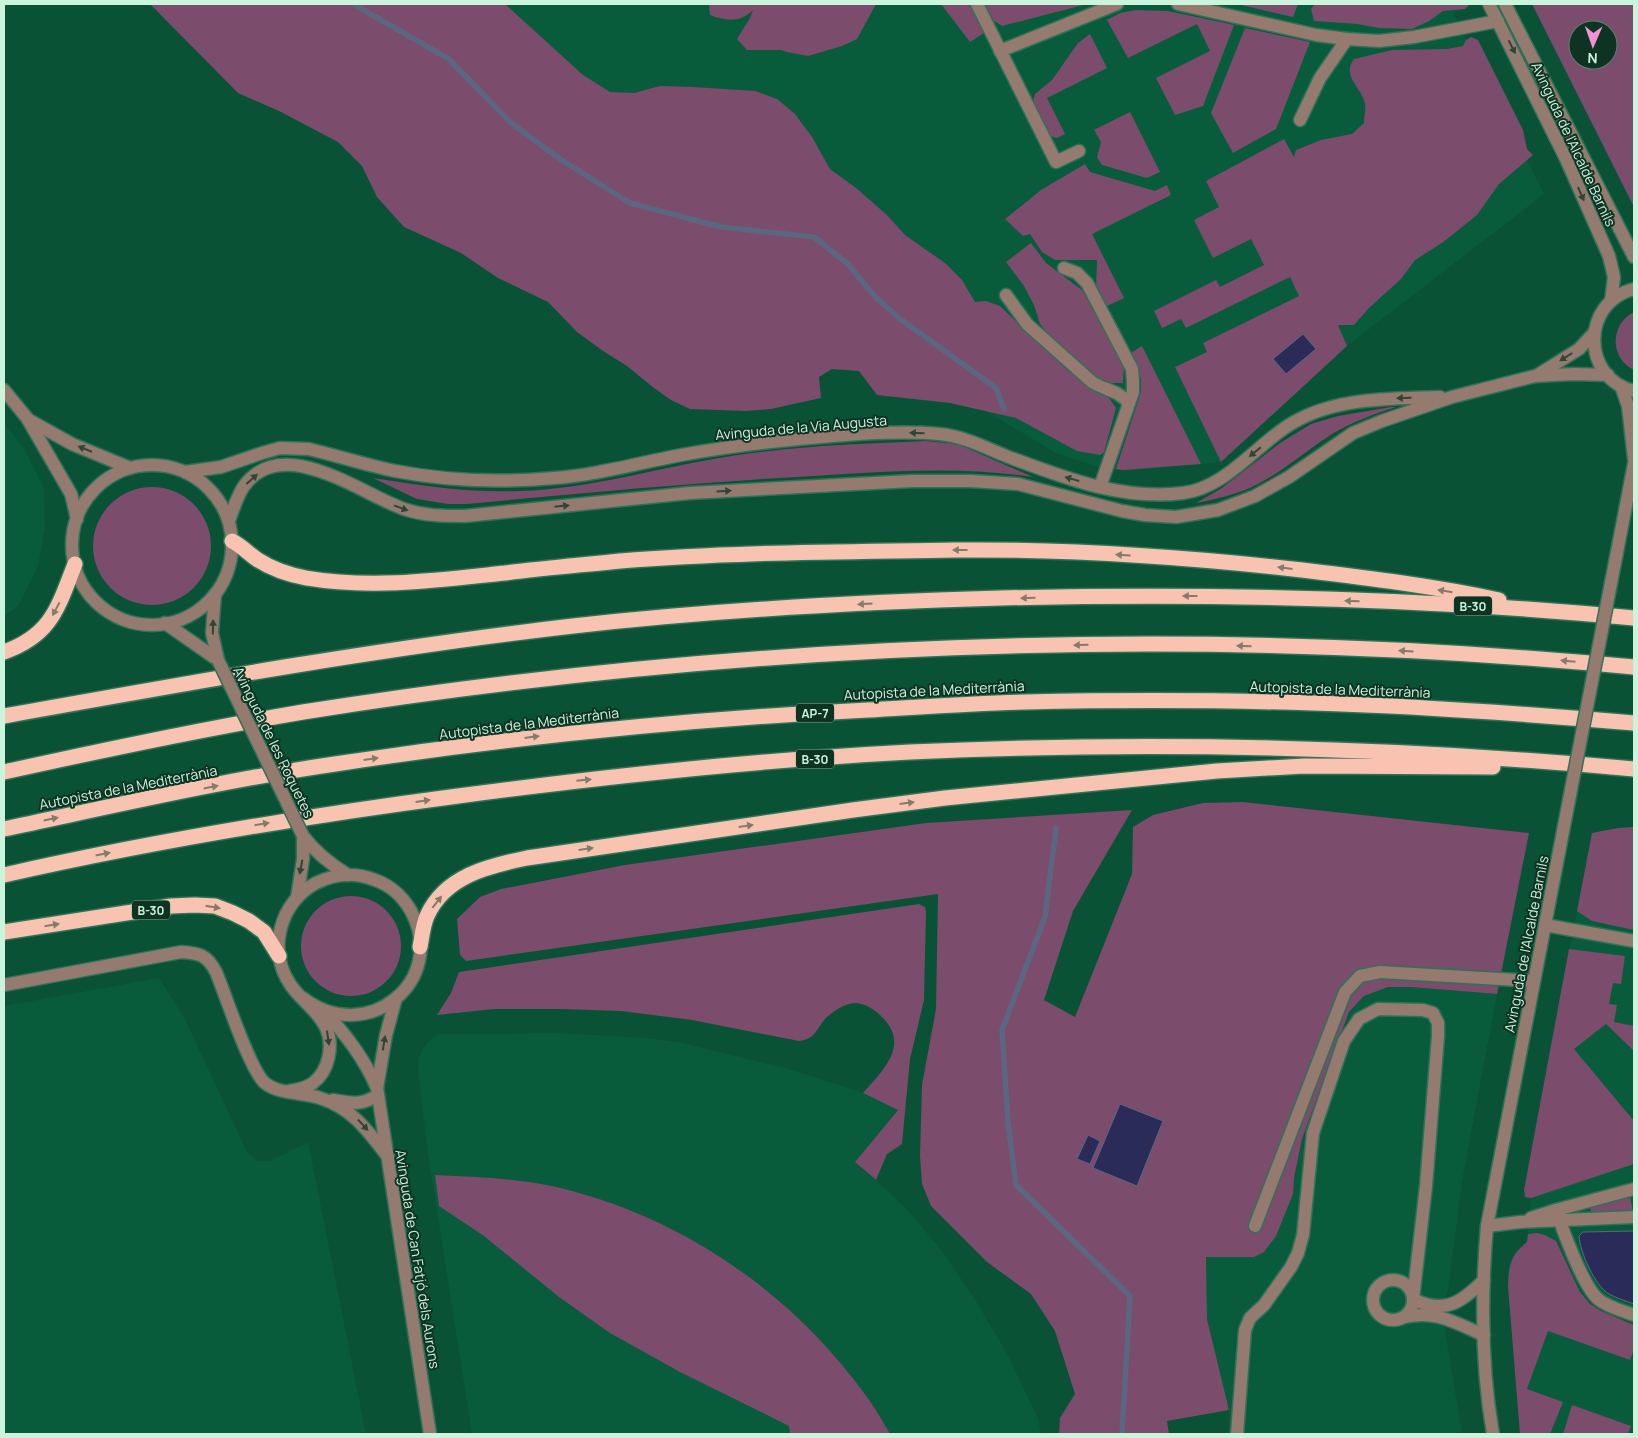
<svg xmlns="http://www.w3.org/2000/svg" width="1638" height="1438" viewBox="0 0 1638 1438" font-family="Manrope,sans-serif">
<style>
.built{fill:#085c3c}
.green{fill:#7b4c6b;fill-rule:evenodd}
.water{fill:#2b2b5a;stroke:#5b6781}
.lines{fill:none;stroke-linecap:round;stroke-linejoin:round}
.stream{stroke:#5b6781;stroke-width:5.5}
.minor-casing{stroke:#307257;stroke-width:15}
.highway-casing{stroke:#307257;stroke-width:18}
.minor{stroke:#957a70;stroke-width:12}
.highway{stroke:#f8c3b0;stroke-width:15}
.minor-bridge-casing{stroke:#307257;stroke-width:15;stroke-linecap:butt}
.minor-bridge{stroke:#957a70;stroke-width:12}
.oneway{fill:#304536}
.oneway2{fill:#847b6a}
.labels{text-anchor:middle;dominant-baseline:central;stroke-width:4;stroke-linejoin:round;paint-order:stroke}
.shield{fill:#0f3323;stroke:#93baa5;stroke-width:1}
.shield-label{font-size:12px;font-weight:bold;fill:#cbf4dd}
.street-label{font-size:14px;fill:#cbf4dd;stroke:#0f3323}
</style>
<rect width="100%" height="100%" fill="#095236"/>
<g class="built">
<polygon points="484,4 1472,4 1453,13 1544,194 1347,346 1221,462 1127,471 1101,468 1056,453 984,410 644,161"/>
<polygon points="4,424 23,447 44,488 45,527 38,566 18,606 4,616"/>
<polygon points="1634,827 1634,1434 1520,1434 1508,1286 1509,1265 1516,1251 1527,1242 1531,1199 1525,1197 1524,1190 1592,833 1618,828"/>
<polygon points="159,978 185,1019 247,1152 257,1161 270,1161 308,1142 366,1434 4,1434 4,1006"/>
<polygon points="1388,987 1411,987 1497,994 1462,1181 1448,1290 1443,1306 1443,1318 1462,1434 1228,1434 1229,1410 1207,1319 1206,1257 1254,1257 1293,1194 1294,1178 1302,1139 1349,1012 1364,996"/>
<polygon points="558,1033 647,1038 678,1042 789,1069 863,1093 898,1109 855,1162 906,1208 942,1251 976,1301 1006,1352 1038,1418 1041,1434 472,1434 427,1147 418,1069 419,1058 422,1050 429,1041 438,1034"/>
</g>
<g class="green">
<polygon points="150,4 505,4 583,75 610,92 634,93 660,86 693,87 755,91 777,99 795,114 812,137 830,169 856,188 887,215 905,235 945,263 962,280 975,302 986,301 1000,306 1067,370 1109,398 1116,408 1104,452 1100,455 1077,451 1016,418 950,403 877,395 859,371 832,369 819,377 821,398 771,409 746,411 690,409 671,400 654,388 627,366 603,351 577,332 548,302 498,278 461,253 404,227 377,197 362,166 338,142 279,111 238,93"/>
<path d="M709 4H876L857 39 842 46 808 56 787 52 781 50H747L737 39 750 18 753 10C740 23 726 21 710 15Z"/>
<polygon points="941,4 969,4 984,33 970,42"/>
<polygon points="985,4 1087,4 1002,26 994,21"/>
<polygon points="1237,4 1298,4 1293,17"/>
<polygon points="1315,4 1329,5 1332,4 1470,4 1465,9 1443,11 1429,21 1412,29 1379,28 1357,24 1314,21 1311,9"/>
<path d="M1532 4H1634V207ZM1578 30H1608V60H1578Z"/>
<polygon points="1136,10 1168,11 1234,25 1203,106 1175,115 1156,78 1210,51 1197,24 1128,58 1107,20 1120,13"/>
<polygon points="1245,28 1310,42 1276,129 1233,153 1211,113"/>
<polygon points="1090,34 1107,68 1047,98 1065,134 1057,138 1050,136 1033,101 1035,94 1052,80 1078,43"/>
<path d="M1471 37 1478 40 1523 130 1527 149 1533 155 1499 184 1477 215 1442 243 1415 260 1401 279 1369 308 1354 325H1338L1347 346 1221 462 1175 367 1207 352 1203 343 1299 296 1290 277 1186 328 1181 319 1162 328 1154 311 1216 280 1220 287 1264 265 1251 239 1213 258 1194 220 1219 207 1206 181 1284 139 1294 157 1296 150 1321 140 1352 134 1364 123C1364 117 1366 109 1365 103 1361 87 1341 76 1354 59L1392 50 1447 49 1463 46 1466 40Z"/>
<polygon points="1130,112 1160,172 1147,178 1102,165 1097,157 1101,142 1094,130"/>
<polygon points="1085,164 1090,172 1155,191 1167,185 1171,195 1092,234 1124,298 1107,306 1096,289 1097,260 1055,260 1042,252 1030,234 1023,236 1005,219 1041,190"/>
<polygon points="1031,243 1046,263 1082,290 1124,365 1123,383 1110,383 1100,380 1050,337 1040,324 1034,305 1024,286 1006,262"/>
<path d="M1634 312V370C1609 358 1610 324 1634 312Z"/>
<polygon points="1142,346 1201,464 1123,470 1116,469 1141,392 1141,379 1129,354"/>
<path d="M1391 407H1396C1374 414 1352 422 1332 434 1307 450 1285 470 1258 484 1239 494 1217 499 1196 503L1222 488 1280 443 1311 424 1338 416Z"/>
<path d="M925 441 947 443 960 445 1033 477C961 466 887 471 814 476 698 482 583 493 467 504H448L417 499 373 478C423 486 469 493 519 491 589 489 657 468 725 457 791 446 858 444 925 441Z"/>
<circle cx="152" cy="546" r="59"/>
<polygon points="1243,802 1529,833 1497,994 1411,987 1388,987 1364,996 1349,1012 1302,1139 1294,1178 1293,1194 1276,1236 1264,1252 1254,1257 1206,1257 1207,1319 1229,1410 1167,1421 1169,1434 1059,1434 1060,1418 1075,1394 1055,1331 1031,1294 987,1262 931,1206 922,1184 920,1156 922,1085 936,1009 938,894 466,961 460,955 457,919 480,897 501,889 625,865 926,823 1132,810 1073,911 1044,1000 1075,1017 1132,874 1133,827 1153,815 1203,803"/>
<polygon points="1634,827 1634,930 1592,921 1577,911 1592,833 1618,828"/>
<circle cx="351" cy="946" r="50"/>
<path d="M919 904 925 907 926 911 924 1000 910 1059 902 1144 887 1154 876 1180 855 1162 898 1110 863 1093C882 1071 910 1046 883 1018 877 1011 866 1004 857 1003 847 1002 833 1011 826 1018 816 1029 816 1039 799 1041L692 1020 621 1011 563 1009H494L437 1015 451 993 459 972Z"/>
<polygon points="1569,949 1625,956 1621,984 1613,983 1609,1004 1617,1005 1614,1022 1634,1026 1634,1051 1606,1024 1574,1049 1634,1121 1634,1164 1531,1198 1525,1197 1524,1190"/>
<path d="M435 1175C474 1177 514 1178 552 1186 677 1214 789 1290 864 1393 874 1406 882 1420 890 1434H795L790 1433 789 1426 680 1372 610 1333 559 1297 484 1236 439 1206Z"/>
<polygon points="1630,1196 1633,1212 1592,1214 1589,1205"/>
<path d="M1537 1233 1545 1235 1556 1241 1580 1292 1590 1304 1601 1311 1634 1325V1349L1630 1360 1548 1331 1527 1389 1563 1402 1550 1434H1520L1508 1286C1509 1265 1510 1256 1527 1242L1528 1234Z"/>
<polygon points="1572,1405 1631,1426 1628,1434 1563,1434"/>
</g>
<g class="water">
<polygon points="1303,334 1316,349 1286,374 1273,359"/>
<polygon points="1120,1104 1163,1121 1137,1186 1093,1168"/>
<polygon points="1088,1135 1100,1141 1090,1164 1077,1159"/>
<path d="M1634 1231V1304C1626 1301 1616 1298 1609 1294 1595 1286 1580 1252 1579 1236L1583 1232Z"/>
</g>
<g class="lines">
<g class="stream">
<polyline points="353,4 449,59 510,122 560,159 630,203 721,227 814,237 848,264 875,297 899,318 996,388 1004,409"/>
<polyline points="1056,828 1045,917 1002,1030 1008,1122 1016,1185 1130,1296 1122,1434"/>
</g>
<g class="minor-casing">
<g id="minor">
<polyline points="977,4 1056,162 1079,151"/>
<polyline points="1178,4 1316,35 1347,39"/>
<polyline points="1489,4 1566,159 1609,256 1614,277 1611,301"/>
<polyline points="1505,4 1634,257"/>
<polyline points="1000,51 1117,4"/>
<polyline points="1300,120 1320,78 1347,39 1379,41 1414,37 1498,21"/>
<polyline points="1064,268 1077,273 1087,283 1132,369 1133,381 1133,392 1100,487"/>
<path d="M1634 289C1581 302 1581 378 1634 391"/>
<path d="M1006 295 1027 324 1092 382C1105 390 1119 391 1129 403"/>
<polyline points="1536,376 1579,349 1594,333"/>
<polyline points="1621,386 1628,406 1634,459"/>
<polyline points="4,390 27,418 71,494 77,519"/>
<polyline points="29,420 72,444 130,468"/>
<circle cx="152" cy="545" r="80"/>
<path d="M185 472 221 467 262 453 280 448 309 449C338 456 366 465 395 471 448 481 500 483 554 478 597 475 638 463 681 455 731 446 782 440 833 436 868 433 904 431 939 434 963 436 984 447 1006 456 1062 477 1122 501 1183 493 1224 488 1253 449 1286 427 1330 397 1388 399 1440 397"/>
<path d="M229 521C233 510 237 496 244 486 283 433 361 494 404 509 424 516 445 516 465 516L690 493 912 481H971L1018 484 1122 511 1145 515 1176 517 1218 510 1255 496 1289 477 1353 433 1382 421 1452 397 1535 376 1574 374 1608 375"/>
<polyline points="1611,583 1634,464"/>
<polyline points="215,594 212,633 218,660"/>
<polyline points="165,623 218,660"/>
<path d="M303 836C316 853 330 864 348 875"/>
<polyline points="297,898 303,859 303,836"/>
<polyline points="1545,925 1634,941"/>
<path d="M4 985 181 952C200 953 207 955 216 972 225 993 250 1071 265 1083 280 1095 303 1092 320 1098 352 1108 368 1131 388 1157"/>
<polyline points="396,998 386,1035 377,1088 430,1434"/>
<path d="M324 1011C346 1035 364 1058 377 1088"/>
<path d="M289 1091C297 1090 306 1088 313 1083 329 1071 334 1045 326 1028 318 1010 300 1000 290 984 267 950 280 902 316 883 334 874 355 872 375 880 390 885 403 897 411 911 449 981 366 1047 303 998"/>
<path d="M333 1100C353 1103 360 1106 378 1095"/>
<path d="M1556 1210C1563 1231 1583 1286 1598 1299 1607 1307 1623 1311 1634 1315"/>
<polyline points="1531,1218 1556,1210 1634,1189"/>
<polyline points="1255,1226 1345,992 1360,976 1380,972 1534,981"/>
<polyline points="1487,1226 1520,1222 1634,1217"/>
<circle cx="1393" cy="1300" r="20"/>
<path d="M1405 1317C1437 1310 1455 1323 1484 1335"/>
<path d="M1237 1434 1245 1330 1250 1318 1264 1305 1291 1267 1298 1253 1303 1235 1313 1133 1344 1041 1359 1019 1378 1009 1423 1010 1433 1013 1438 1023V1036L1426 1186 1413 1299C1445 1315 1462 1302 1484 1280"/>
<path d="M1493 1434C1481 1366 1481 1295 1487 1226L1570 795"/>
</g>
</g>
<g class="highway-casing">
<g id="highway">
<path d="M232 541C242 546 249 554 258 560 272 569 290 575 306 578 372 589 439 580 505 573 543 568 582 565 620 561 731 552 844 552 955 550 1071 549 1187 557 1302 570 1368 578 1434 586 1499 600"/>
<path d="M4 652C52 635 58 607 75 564"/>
<path d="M4 716C193 682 382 648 573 626 715 610 858 602 1001 598 1212 593 1424 598 1634 618"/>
<path d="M4 772C103 750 203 729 303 712 742 642 1191 625 1634 667"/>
<path d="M4 829C113 806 225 780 335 764 512 737 690 719 868 710 920 707 973 703 1025 702 1121 700 1217 700 1313 703 1421 706 1527 714 1634 723"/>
<path d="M4 875C154 841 306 816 458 796 608 776 759 760 910 752 1151 741 1394 747 1634 769"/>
<polyline points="4,932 171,906 195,905 215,906 233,913 249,921 264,932 279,956"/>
<path d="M420 947C422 937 423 925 427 916 445 876 488 866 527 858L853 810 945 798 1217 771 1304 766 1493 767"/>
</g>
</g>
<use href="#minor" class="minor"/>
<use href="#highway" class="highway"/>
<g class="minor-bridge-casing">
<g id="minor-bridge">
<polyline points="218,660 303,836"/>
<polyline points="1570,795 1611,583"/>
</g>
</g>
<use href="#minor-bridge" class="minor-bridge"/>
</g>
<defs><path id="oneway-solid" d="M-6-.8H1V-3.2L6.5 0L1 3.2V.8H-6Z" transform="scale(1.25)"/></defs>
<g class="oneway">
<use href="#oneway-solid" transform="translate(1512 47) rotate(63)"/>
<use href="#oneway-solid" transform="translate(1581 194) rotate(66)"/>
<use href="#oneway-solid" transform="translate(1566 357) rotate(148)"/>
<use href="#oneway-solid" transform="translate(1404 398) rotate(178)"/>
<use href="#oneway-solid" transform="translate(917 433) rotate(-178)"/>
<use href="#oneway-solid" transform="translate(85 449) rotate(-158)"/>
<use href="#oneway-solid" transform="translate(1255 452) rotate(141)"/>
<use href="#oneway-solid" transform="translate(252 479) rotate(-42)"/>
<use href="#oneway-solid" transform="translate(1072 479) rotate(-164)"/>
<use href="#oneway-solid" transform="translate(724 491) rotate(-3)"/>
<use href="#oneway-solid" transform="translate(562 506) rotate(-6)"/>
<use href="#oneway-solid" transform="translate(401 508) rotate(20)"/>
<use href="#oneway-solid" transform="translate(213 627) rotate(-89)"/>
<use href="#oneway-solid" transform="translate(301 867) rotate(101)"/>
<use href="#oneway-solid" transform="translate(328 1038) rotate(82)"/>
<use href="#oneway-solid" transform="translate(384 1043) rotate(-81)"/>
<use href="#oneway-solid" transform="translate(363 1125) rotate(47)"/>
</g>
<g class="oneway2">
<use href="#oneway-solid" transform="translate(960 550) rotate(180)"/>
<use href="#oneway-solid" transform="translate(1123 555) rotate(-177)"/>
<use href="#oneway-solid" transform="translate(1285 568) rotate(-173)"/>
<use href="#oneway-solid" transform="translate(1445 591) rotate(-171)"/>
<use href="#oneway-solid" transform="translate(1190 596) rotate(-180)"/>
<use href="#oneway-solid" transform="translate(1028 598) rotate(179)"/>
<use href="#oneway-solid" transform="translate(1352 601) rotate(-178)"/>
<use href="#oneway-solid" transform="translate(865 604) rotate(177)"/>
<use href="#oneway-solid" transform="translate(56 609) rotate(118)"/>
<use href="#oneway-solid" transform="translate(1081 645) rotate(178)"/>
<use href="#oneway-solid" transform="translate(1244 646) rotate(-179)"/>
<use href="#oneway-solid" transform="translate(1406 651) rotate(-177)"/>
<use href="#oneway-solid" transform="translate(1568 661) rotate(-175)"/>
<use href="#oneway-solid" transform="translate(532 737) rotate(-7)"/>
<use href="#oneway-solid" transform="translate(371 759) rotate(-8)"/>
<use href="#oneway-solid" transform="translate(584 780) rotate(-6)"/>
<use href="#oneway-solid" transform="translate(211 787) rotate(-11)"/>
<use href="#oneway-solid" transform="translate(423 801) rotate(-8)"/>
<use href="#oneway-solid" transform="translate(907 803) rotate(-7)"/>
<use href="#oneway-solid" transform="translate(51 819) rotate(-12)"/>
<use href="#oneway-solid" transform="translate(262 824) rotate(-9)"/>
<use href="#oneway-solid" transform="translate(746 826) rotate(-8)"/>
<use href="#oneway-solid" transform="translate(586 849) rotate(-8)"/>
<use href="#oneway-solid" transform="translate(103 854) rotate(-11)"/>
<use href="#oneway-solid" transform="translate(437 902) rotate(-52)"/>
<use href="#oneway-solid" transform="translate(213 907) rotate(10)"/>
<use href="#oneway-solid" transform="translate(52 925) rotate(-9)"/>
</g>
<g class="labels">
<g class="shield">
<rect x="1454" y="596.5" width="38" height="19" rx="4"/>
<rect x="796" y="703.5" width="38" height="19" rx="4"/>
<rect x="796" y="749.5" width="38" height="19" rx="4"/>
<rect x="132" y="900.5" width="38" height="19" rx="4"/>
</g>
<g class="shield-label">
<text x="1473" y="606">B-30</text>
<text x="815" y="713">AP-7</text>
<text x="815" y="759">B-30</text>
<text x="151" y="910">B-30</text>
</g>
<g class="street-label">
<text transform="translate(1574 144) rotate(65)">Avinguda de l'Alcalde Barnils</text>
<text transform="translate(801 427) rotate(-5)">Avinguda de la Via Augusta</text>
<text transform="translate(1340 689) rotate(2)">Autopista de la Mediterrània</text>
<text transform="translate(934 690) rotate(-3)">Autopista de la Mediterrània</text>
<text transform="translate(529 723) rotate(-7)">Autopista de la Mediterrània</text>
<text transform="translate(274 742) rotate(64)">Avinguda de les Roquetes</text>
<text transform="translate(128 787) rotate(-11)">Autopista de la Mediterrània</text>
<text transform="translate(1526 944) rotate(-79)">Avinguda de l'Alcalde Barnils</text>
<text transform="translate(418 1259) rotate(81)">Avinguda de Can Fatjó dels Aurons</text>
</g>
</g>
<rect width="1638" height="1438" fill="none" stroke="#cbf4dd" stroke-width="10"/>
<g transform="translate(1593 45) rotate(182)"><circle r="24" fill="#0f3323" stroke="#5a806d"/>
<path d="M0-4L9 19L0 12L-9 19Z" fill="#f491d3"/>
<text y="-8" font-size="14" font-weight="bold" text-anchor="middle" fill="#cbf4dd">N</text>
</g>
</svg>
